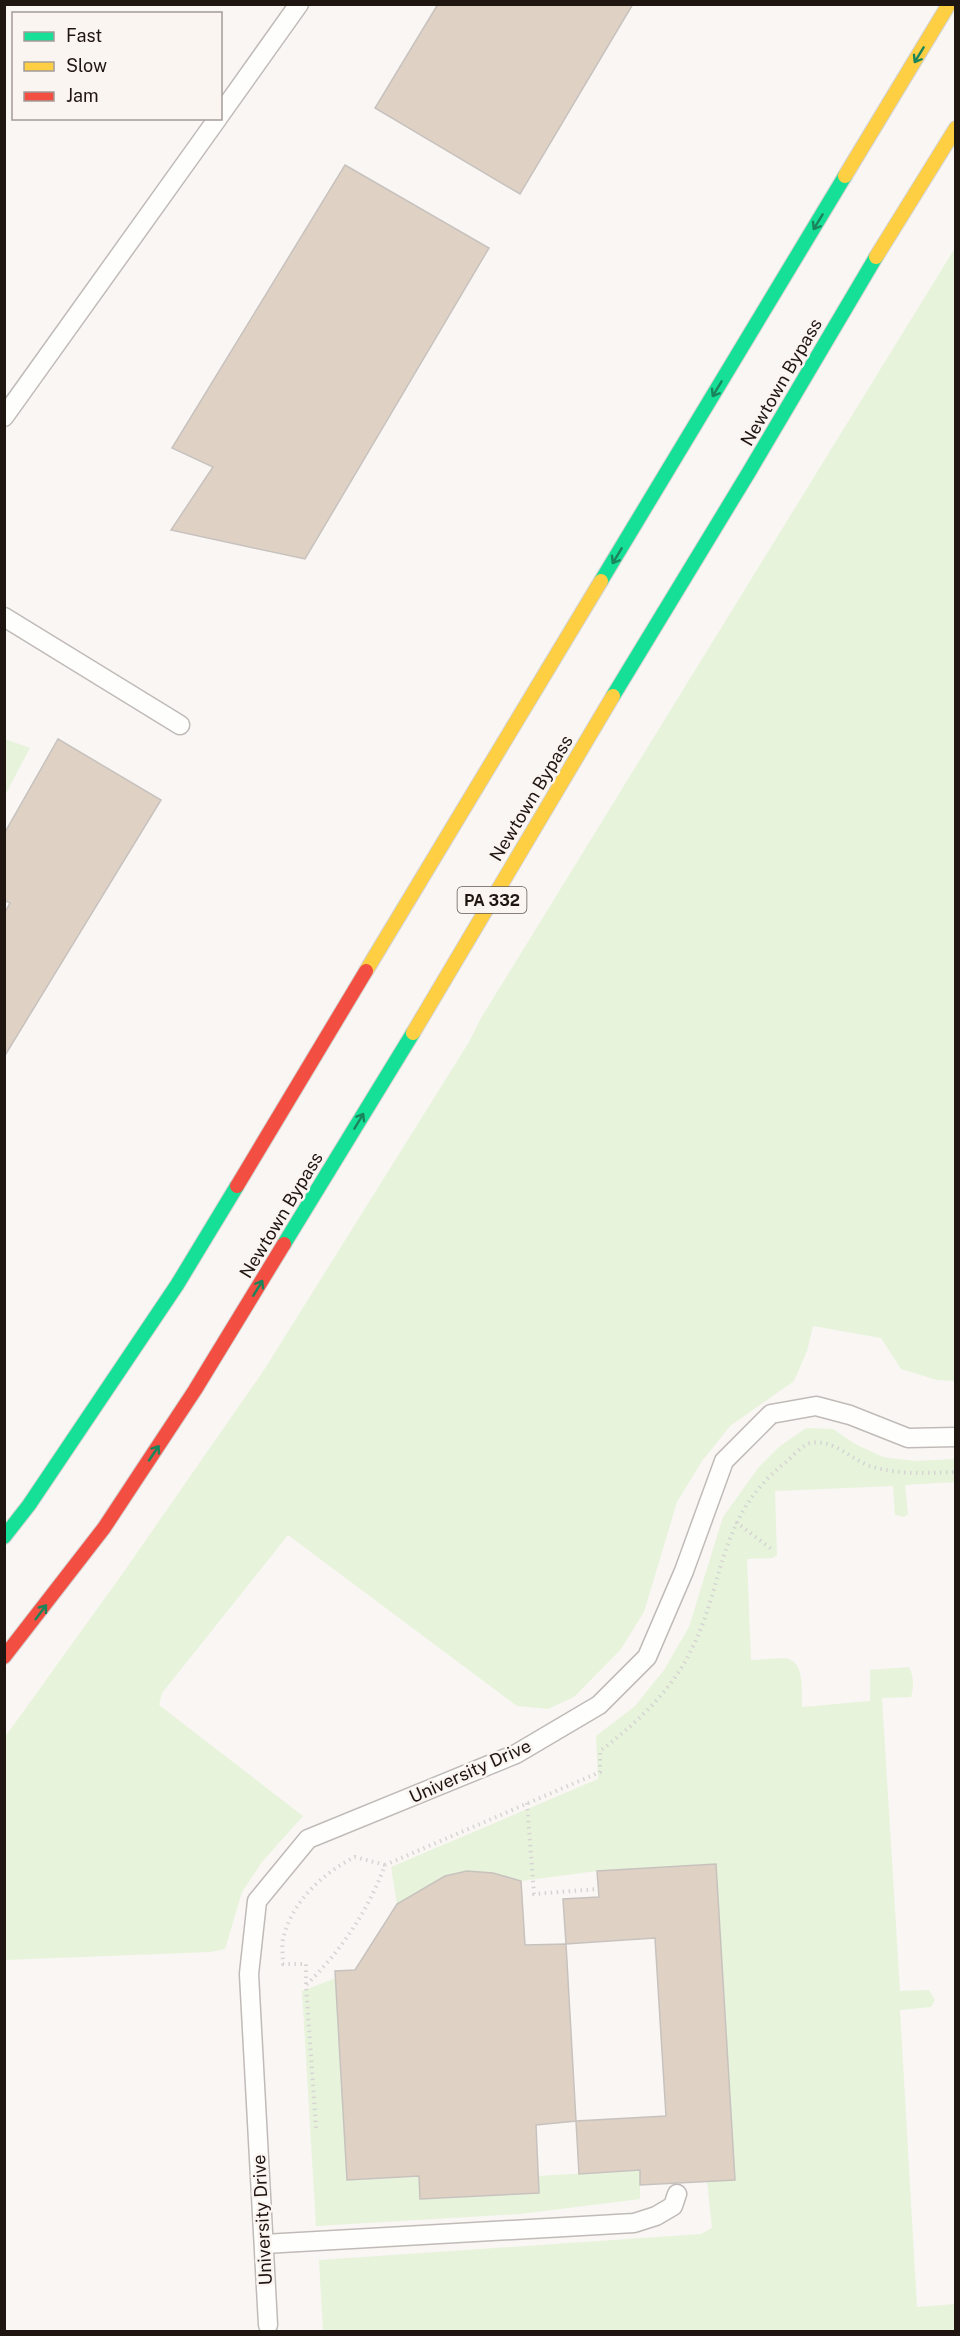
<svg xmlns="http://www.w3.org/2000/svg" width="960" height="2336" viewBox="0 0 960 2336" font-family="'Public Sans',sans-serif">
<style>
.green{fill:#e7f3da}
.building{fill:#dfd2c5;stroke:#c8c2be;stroke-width:1.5}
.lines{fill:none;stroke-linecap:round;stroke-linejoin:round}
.lane-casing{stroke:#c1bbb8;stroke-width:21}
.fast-casing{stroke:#d4d2d0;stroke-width:16}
.slow-casing{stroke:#d4d2d0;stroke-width:16}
.jam-casing{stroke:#d4d2d0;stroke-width:16}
.path{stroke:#d6d5d4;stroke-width:4;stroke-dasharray:1.5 4.5;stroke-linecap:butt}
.lane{stroke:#fefefd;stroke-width:18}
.fast{stroke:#16e098;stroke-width:14}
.slow{stroke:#ffcf43;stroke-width:14}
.jam{stroke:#f24e42;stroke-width:14}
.oneway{stroke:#1a855b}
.labels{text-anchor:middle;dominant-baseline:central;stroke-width:5;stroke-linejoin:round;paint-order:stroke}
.shield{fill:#fbf5f2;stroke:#615854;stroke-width:1.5}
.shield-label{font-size:16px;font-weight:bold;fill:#1f1511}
.street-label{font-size:18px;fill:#1f1511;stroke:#fbf5f2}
</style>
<rect width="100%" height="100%" fill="#f9f6f4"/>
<g class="green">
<polygon points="955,248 955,1381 937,1380 901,1369 881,1338 813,1326 807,1351 794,1381 730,1426 702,1461 677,1502 644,1612 621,1649 574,1697 548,1709 517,1706 288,1535 162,1693 159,1705 303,1816 262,1862 242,1892 225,1949 210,1952 5,1960 5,1737 123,1573 264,1370 469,1042 481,1018"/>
<polygon points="5,739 30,748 5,795 4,739"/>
<path d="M806 1428 833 1429 855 1444 883 1457 915 1461 955 1459V1482L905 1485 908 1514 904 1517 895 1515 893 1486 775 1491 777 1555 773 1558 747 1559 751 1660C762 1660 774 1658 784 1658 806 1660 801 1692 802 1707L870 1701V1670L909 1667C914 1678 914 1686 911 1697L882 1698 900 1991 929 1990 935 2000 931 2007 900 2010 917 2307 955 2304V2331H323L319 2260 701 2234 712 2228 707 2181 716 1864 597 1871 521 1881 493 1873 445 1876 397 1904 391 1867 598 1779 596 1736 635 1706 664 1670 689 1627 723 1517 759 1467 779 1447Z"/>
<polygon points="336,1978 419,2176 421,2199 539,2193 538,2176 640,2170 640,2199 520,2214 316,2226 302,1991"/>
</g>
<g class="building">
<polygon points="438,4 633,4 520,194 375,108"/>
<polygon points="345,165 489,248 305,559 171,530 213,467 172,448"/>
<polygon points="58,739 161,800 4,1057 4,914 10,903 4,900 4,834"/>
<polygon points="716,1864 735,2180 640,2185 640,2170 579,2174 576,2121 666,2116 655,1938 566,1944 563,1899 599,1897 597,1871"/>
<polygon points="467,1871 493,1873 521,1881 525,1945 566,1944 576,2121 536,2125 539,2193 420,2199 419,2176 347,2180 335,1971 355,1970 397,1904 445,1876"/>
</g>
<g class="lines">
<g class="lane-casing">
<g id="lane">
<polyline points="220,115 299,4"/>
<polyline points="4,417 218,118"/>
<polyline points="4,617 180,725"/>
<polyline points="264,2244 634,2223 656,2216 673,2206 677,2194"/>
<polyline points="268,2325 249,1974 257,1901 308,1839 516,1754 599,1705 647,1657 684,1571 724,1461 771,1414 816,1406 850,1415 908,1438 956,1437"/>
</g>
</g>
<g class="fast-casing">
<g id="fast">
<polyline points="601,581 845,176"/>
<polyline points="613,696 749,472 876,257"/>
<polyline points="284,1244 413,1033"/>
<polyline points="4,1537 29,1505 177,1285 237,1186"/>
</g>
</g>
<g class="slow-casing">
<g id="slow">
<polyline points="845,176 949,4"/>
<polyline points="876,257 956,128"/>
<polyline points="366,971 601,581"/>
<polyline points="413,1033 613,696"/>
</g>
</g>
<g class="jam-casing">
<g id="jam">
<polyline points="237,1186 366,971"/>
<polyline points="4,1657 104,1528 195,1390 284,1244"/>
</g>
</g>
<g class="path">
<polyline points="736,1522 774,1551"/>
<polyline points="527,1803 534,1894 598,1889"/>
<path d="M306 1984V1964H283C283 1955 281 1944 284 1935 294 1900 323 1873 355 1857L385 1865"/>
<path d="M316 2128 306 1985C341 1951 368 1911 385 1865L600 1772V1751C633 1726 667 1695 687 1658 727 1585 714 1519 786 1462 793 1456 803 1444 811 1443 834 1439 850 1459 870 1466 898 1475 926 1473 956 1472"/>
</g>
<use href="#lane" class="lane"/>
<use href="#fast" class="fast"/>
<use href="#slow" class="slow"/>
<use href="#jam" class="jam"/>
</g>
<defs><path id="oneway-shaft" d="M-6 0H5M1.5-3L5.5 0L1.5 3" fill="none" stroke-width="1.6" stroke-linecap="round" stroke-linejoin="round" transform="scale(1.5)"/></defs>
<g class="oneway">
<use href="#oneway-shaft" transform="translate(919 55) rotate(121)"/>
<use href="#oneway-shaft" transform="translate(818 222) rotate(121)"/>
<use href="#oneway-shaft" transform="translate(717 389) rotate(121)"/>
<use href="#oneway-shaft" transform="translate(617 556) rotate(121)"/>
<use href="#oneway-shaft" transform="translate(359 1121) rotate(-59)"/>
<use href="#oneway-shaft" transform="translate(258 1288) rotate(-59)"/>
<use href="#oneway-shaft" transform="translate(154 1453) rotate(-56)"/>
<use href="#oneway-shaft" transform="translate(41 1612) rotate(-53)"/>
</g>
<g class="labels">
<rect class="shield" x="457.5" y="887" width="69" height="26" rx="4.5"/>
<g class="shield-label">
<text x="492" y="900">PA 332</text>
</g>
<g class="street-label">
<text transform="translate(781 382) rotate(-60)">Newtown Bypass</text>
<text transform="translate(531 798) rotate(-59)">Newtown Bypass</text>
<text transform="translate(281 1215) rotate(-59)">Newtown Bypass</text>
<text transform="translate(470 1771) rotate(-24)">University Drive</text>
<text transform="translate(262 2220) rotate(-93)">University Drive</text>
</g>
</g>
<rect width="960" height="2336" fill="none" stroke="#1f1511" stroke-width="12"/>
<rect x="12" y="12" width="210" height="108" fill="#fbf5f2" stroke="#a39b98" stroke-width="1.5"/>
<rect x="24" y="32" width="30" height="9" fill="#16e098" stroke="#a39b98" stroke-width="1.5"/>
<text x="66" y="42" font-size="18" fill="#1f1511">Fast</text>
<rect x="24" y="62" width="30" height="9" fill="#ffcf43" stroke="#a39b98" stroke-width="1.5"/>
<text x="66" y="72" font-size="18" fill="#1f1511">Slow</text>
<rect x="24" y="92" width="30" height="9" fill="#f24e42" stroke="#a39b98" stroke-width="1.5"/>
<text x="66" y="102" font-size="18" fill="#1f1511">Jam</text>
</svg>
